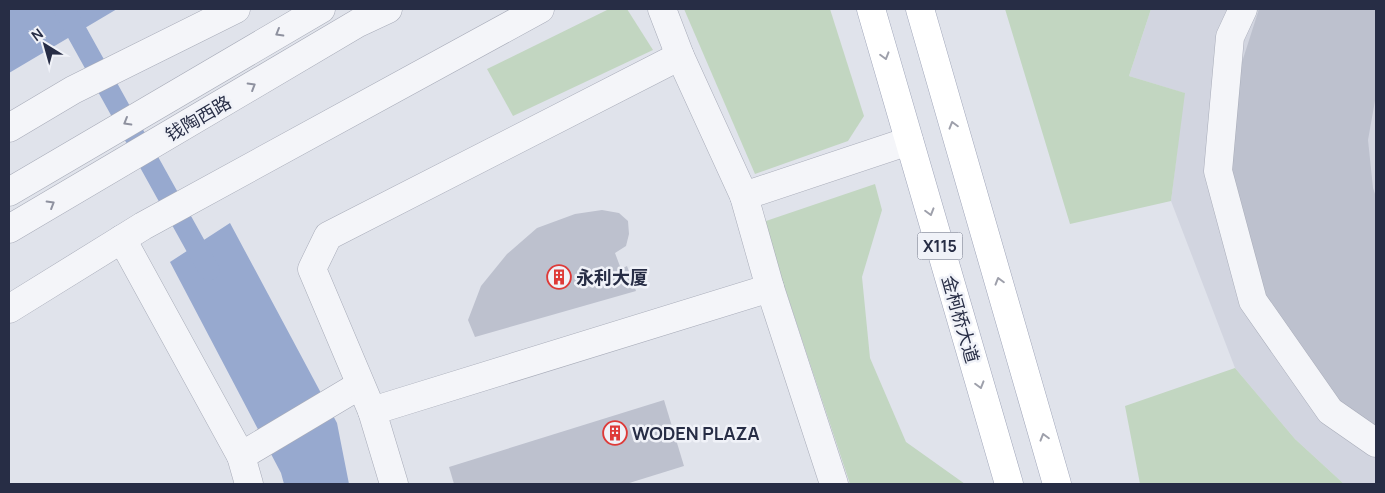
<svg xmlns="http://www.w3.org/2000/svg" width="1385" height="493" viewBox="0 0 1385 493" font-family="Manrope,'Noto Sans SC',sans-serif">
<style>
.built{fill:#d2d5e0}
.green{fill:#c2d6c1}
.water{fill:#97a9cf}
.lines{fill:none;stroke-linecap:round;stroke-linejoin:round}
.canal{stroke:#97a9cf;stroke-width:21}
.building{fill:#bdc1ce}
.minor-casing{stroke:#a8acb9;stroke-width:29}
.major-casing{stroke:#9ea4b8;stroke-width:29}
.minor{stroke:#f4f5f9;stroke-width:28}
.major{stroke:#fff;stroke-width:28}
.oneway{stroke:#8e919f}
.oneway2{stroke:#9ea0ab}
.labels{text-anchor:middle;dominant-baseline:central;stroke-width:5;stroke-linejoin:round;paint-order:stroke}
.shield{fill:#f0f2f8;stroke:#63687b;stroke-width:1}
.shield-label{font-size:16px;font-weight:bold;fill:#272d45}
.street-label{font-size:18px;fill:#272d45;stroke:#f0f2f8}
.poi-label{font-size:18px;font-weight:bold;fill:#272d45;stroke:#f0f2f8;text-anchor:start}
</style>
<rect width="100%" height="100%" fill="#e0e3eb"/>
<polygon class="built" points="1151,9 1376,9 1376,484 1344,484 1295,439 1235,368 1171,201 1184,93 1129,76"/>
<g class="green">
<polygon points="609,9 627,9 653,50 513,116 487,69"/>
<polygon points="684,9 830,9 864,116 848,141 755,174"/>
<polygon points="1005,9 1151,9 1129,76 1185,93 1171,201 1070,224"/>
<polygon points="875,184 882,210 862,277 870,358 906,442 965,484 850,484 763,222"/>
<polygon points="1235,368 1295,439 1344,484 1140,484 1125,406"/>
</g>
<g class="water">
<polygon points="9,9 117,9 9,73"/>
<polygon points="230,223 337,423 349,484 284,484 281,473 170,262"/>
</g>
<g class="lines">
<polyline class="canal" points="64,9 209,270"/>
</g>
<g class="building">
<polygon points="1259,9 1376,9 1376,95 1368,140 1373,188 1376,197 1376,431 1357,419 1311,373 1266,303 1228,156 1235,84"/>
<polygon points="602,210 619,213 628,221 629,234 626,246 615,253 621,269 627,266 636,291 475,337 468,320 481,286 507,254 537,228 575,214"/>
<polygon points="664,400 684,466 626,484 454,484 449,467"/>
</g>
<g class="lines">
<g class="minor-casing">
<g id="minor">
<polyline points="662,9 680,56 744,196 770,288 834,484"/>
<polyline points="1243,9 1230,37 1218,171 1253,301 1330,411 1376,443"/>
<polyline points="9,128 73,90 236,9"/>
<polyline points="9,192 321,9"/>
<polyline points="744,196 909,141"/>
<polyline points="9,229 358,23 388,9"/>
<polyline points="122,239 241,456 249,484"/>
<polyline points="9,309 143,226 540,9"/>
<polyline points="372,411 770,288"/>
<polyline points="241,456 360,385"/>
<polyline points="394,484 372,411 312,269 328,236 680,56"/>
</g>
</g>
<g class="major-casing">
<g id="major">
<polyline points="871,9 1009,484"/>
<polyline points="920,9 1057,484"/>
</g>
</g>
<use href="#minor" class="minor"/>
<use href="#major" class="major"/>
</g>
<defs><path id="oneway-chevron" d="M-2-3.5L2.5 0L-2 3.5" fill="none" stroke-width="1.6" stroke-linecap="round" stroke-linejoin="round" transform="scale(1.25)"/></defs>
<g class="oneway">
<use href="#oneway-chevron" transform="translate(279 33) rotate(150)"/>
<use href="#oneway-chevron" transform="translate(252 86) rotate(-31)"/>
<use href="#oneway-chevron" transform="translate(127 122) rotate(150)"/>
<use href="#oneway-chevron" transform="translate(51 204) rotate(-31)"/>
</g>
<g class="oneway2">
<use href="#oneway-chevron" transform="translate(885 56) rotate(74)"/>
<use href="#oneway-chevron" transform="translate(953 125) rotate(-106)"/>
<use href="#oneway-chevron" transform="translate(930 212) rotate(74)"/>
<use href="#oneway-chevron" transform="translate(999 281) rotate(-106)"/>
<use href="#oneway-chevron" transform="translate(980 385) rotate(74)"/>
<use href="#oneway-chevron" transform="translate(1044 437) rotate(-106)"/>
</g>
<defs>
<g id="building-ring" transform="scale(1.25)"><circle r="9.5" fill="#f0f2f8" stroke="#de3a38" stroke-width="1.5"/><path d="M-4-6H4V6H1V3H-1V6H-4ZM-2.5-4.3h1.7v1.8h-1.7ZM.8-4.3h1.7v1.8H.8ZM-2.5-1h1.7V.8h-1.7ZM.8-1h1.7V.8H.8Z" fill="#de3a38"/></g>
</defs>
<g fill-rule="evenodd">
<use href="#building-ring" x="559" y="277"/>
<use href="#building-ring" x="615" y="433"/>
</g>
<g class="labels">
<rect class="shield" x="917.5" y="232.5" width="45" height="27" rx="4"/>
<g class="shield-label">
<text x="940" y="246">X115</text>
</g>
<g class="street-label">
<text transform="translate(198 118) rotate(-30)">钱陶西路</text>
<text transform="translate(961 319) rotate(74)">金柯桥大道</text>
</g>
<g class="poi-label">
<text x="576" y="277">永利大厦</text>
<text x="632" y="433">WODEN PLAZA</text>
</g>
</g>
<rect width="1385" height="493" fill="none" stroke="#272d45" stroke-width="20"/>
<g transform="translate(45 45) rotate(323)" stroke="#f0f2f8" stroke-width="4" paint-order="stroke">
<path d="M0-4L9 19L0 12L-9 19Z" fill="#272d45"/>
<text y="-8" font-size="14" font-weight="bold" text-anchor="middle" fill="#272d45">N</text>
</g>
</svg>
